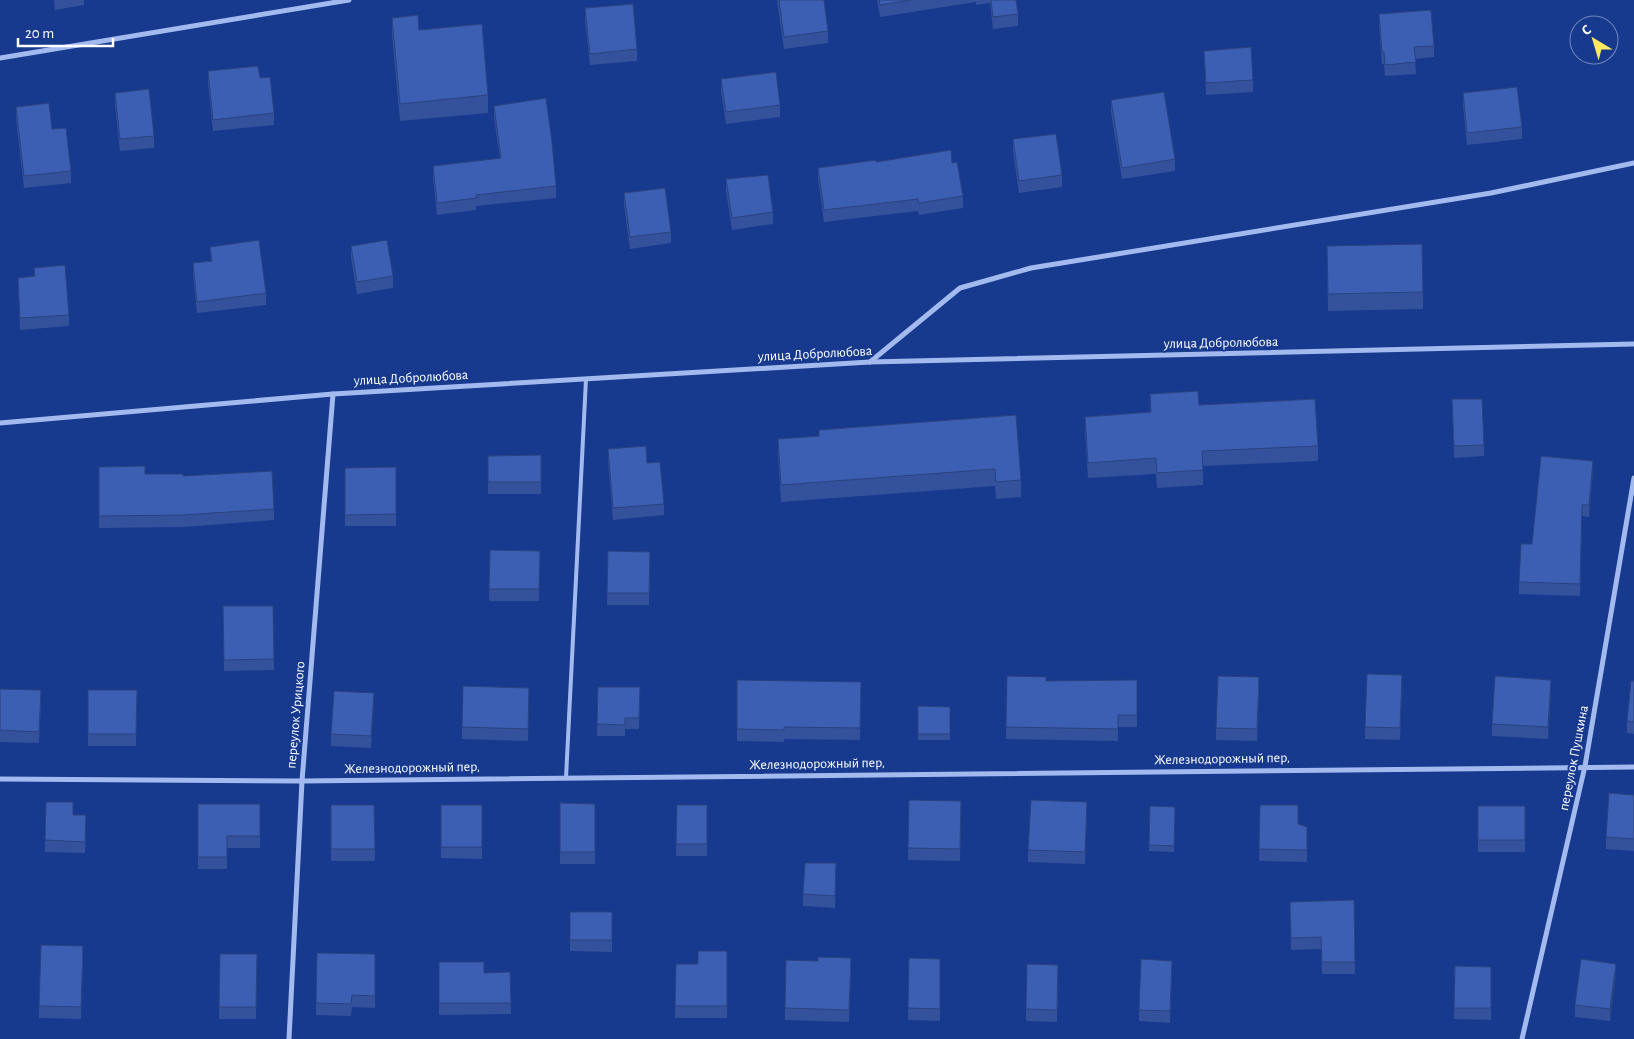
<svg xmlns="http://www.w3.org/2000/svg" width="1634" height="1039" viewBox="0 0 1634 1039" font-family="'Alegreya Sans',sans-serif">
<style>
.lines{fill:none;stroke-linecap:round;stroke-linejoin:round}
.lane{stroke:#a3baef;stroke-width:4}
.street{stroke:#a3baef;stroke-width:5}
.wall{fill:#34529b}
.shaded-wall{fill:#2a427e}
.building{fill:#3c5fb4;stroke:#2a427e}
.labels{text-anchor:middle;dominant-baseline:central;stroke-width:4;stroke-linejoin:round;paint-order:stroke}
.street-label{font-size:14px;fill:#fff;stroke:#17398e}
</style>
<rect width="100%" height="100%" fill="#17398e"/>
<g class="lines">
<polyline class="lane" points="566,778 586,379"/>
<g class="street">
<polyline points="0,58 349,0"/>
<polyline points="870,362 960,288 1031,268 1491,193 1634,163"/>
<polyline points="0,423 333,394 870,362 1634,344"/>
<polyline points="0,779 302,781 1634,767"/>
<polyline points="289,1039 302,781 333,394"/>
<polyline points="1522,1039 1585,766 1634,478"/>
</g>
</g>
<g class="wall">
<polygon points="54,0 84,0 84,5 55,10"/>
<polygon points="777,0 824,0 828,31 828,43 784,49"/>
<polygon points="877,0 1016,0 1018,14 1018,26 993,29 990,3 976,5 976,2 880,17"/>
<polygon points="585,8 637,49 637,61 590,65 585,20"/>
<polygon points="1379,14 1434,46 1434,57 1415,59 1416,74 1385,76 1384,64 1382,64 1379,26"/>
<polygon points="392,18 419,30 488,95 488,113 400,121 392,35"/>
<polygon points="1204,51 1253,80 1253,92 1206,95"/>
<polygon points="208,71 274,113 274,125 213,131 208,83"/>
<polygon points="721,79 780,105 780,117 726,124 721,91"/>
<polygon points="115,93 154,136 154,148 120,151 115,105"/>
<polygon points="1463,93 1522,127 1522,139 1467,145 1463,105"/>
<polygon points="1111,100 1175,159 1175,171 1122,179 1111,112"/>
<polygon points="494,106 556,186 556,198 476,206 476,210 437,215 433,178 433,166 500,159 494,118"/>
<polygon points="16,107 52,129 71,171 71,183 24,188 16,119"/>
<polygon points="1013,139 1062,175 1062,187 1019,193 1013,151"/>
<polygon points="876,162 952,163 963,196 963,208 919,215 918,211 824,222 818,179 818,168"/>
<polygon points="726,179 773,212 773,224 732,230 726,191"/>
<polygon points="624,193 671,232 671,243 630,249 624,205"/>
<polygon points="351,246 393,276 393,288 357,294 351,258"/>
<polygon points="1327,246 1423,292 1423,309 1328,311"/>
<polygon points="210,247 266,293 266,305 197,313 193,275 193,263 211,261"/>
<polygon points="34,268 69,315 69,326 20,330 18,290 18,278 34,276"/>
<polygon points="1150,394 1199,405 1318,446 1318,461 1203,466 1203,485 1157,488 1156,474 1088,478 1085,432 1085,417 1150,412"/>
<polygon points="1452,399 1484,445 1484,456 1454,458"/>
<polygon points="1016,415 1021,480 1021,497 996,499 995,486 781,502 778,456 778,439 819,436"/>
<polygon points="608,449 647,463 664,504 664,515 613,520 608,461"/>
<polygon points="541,455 541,494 488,494 488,456"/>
<polygon points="99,467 145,474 183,476 274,509 274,520 183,527 99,528"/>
<polygon points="396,467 396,526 345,526 345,468"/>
<polygon points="1593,473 1589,517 1582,516 1580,596 1519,594 1519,582 1532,544"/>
<polygon points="490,550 540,551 539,601 489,601"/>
<polygon points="608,551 650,563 649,605 607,605"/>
<polygon points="223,606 274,659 274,670 224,671"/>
<polygon points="1007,676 1046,681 1137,680 1137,727 1118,727 1118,741 1006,739"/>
<polygon points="737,680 861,694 860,740 784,739 784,742 737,741"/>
<polygon points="1634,681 1634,734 1627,733 1627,721"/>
<polygon points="598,687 640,687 639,729 625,729 625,736 597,736"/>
<polygon points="1402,687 1400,740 1365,739 1365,727"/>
<polygon points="0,689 41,702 39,743 0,742"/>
<polygon points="1259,689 1257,741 1216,740 1216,728"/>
<polygon points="88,690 137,690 136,746 88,746"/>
<polygon points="1551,691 1548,739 1492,736 1492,724"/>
<polygon points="529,700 528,741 462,739 462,727"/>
<polygon points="374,704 371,748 331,746 331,734"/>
<polygon points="918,706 950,707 950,740 918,740"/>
<polygon points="1634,795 1634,851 1606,849 1606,837"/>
<polygon points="909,800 961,801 960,861 908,860"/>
<polygon points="560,803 595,804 595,864 560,864"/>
<polygon points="198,804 260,804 260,848 227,848 227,869 198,869"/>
<polygon points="331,805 374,805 375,861 331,861"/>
<polygon points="441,805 482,805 482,859 441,858"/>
<polygon points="677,805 707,805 707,856 676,856"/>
<polygon points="1260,805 1298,824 1307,827 1307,862 1259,861"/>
<polygon points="1150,806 1175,807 1174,852 1149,851"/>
<rect x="1478" y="806" width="47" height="46"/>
<polygon points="1087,814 1085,864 1028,862 1028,850"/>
<polygon points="73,815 86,827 85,853 45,852 45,840"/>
<polygon points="836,875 835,908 803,906 803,894"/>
<polygon points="1354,900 1355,974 1322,974 1321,949 1291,950 1290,902"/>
<polygon points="570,912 612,912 612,952 570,951"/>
<polygon points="727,951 727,1018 675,1018 676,964 698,964"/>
<polygon points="317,953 375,954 375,1008 352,1007 351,1016 316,1015"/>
<polygon points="220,954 257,954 256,1019 219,1019"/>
<polygon points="83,958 81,1019 39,1018 39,1006"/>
<polygon points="909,958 940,959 940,1021 908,1020"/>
<polygon points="818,961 851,970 849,1022 785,1020 785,1008"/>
<polygon points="439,962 484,973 510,972 511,1014 439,1015"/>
<polygon points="1455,966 1491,967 1491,1020 1454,1019"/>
<polygon points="1172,972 1170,1023 1139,1021 1139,1010"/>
<polygon points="1616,976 1610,1021 1575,1017 1575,1005"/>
<polygon points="1058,977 1057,1022 1026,1021 1026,1009"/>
</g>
<g class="shaded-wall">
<polygon points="1593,461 1593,473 1589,517 1589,505"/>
<polygon points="1551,680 1551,691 1548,739 1548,727"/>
<polygon points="374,693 374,704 371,748 371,736"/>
<polygon points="1087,802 1087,814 1085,864 1085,852"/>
<polygon points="1172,961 1172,972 1170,1023 1170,1011"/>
<polygon points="1616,964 1616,976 1610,1021 1610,1009"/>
</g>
<g class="building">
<polygon points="779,0 824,0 828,31 784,37"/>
<polygon points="879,0 911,0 880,5"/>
<polygon points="991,0 1016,0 1018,14 993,17"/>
<polygon points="633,4 637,49 590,54 585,8"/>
<polygon points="1431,10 1434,46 1414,47 1416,62 1385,65 1384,52 1382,52 1379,14"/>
<polygon points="418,15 419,30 482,24 488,95 400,104 392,18"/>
<polygon points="1251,47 1253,80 1206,83 1204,51"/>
<polygon points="258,66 260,78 270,77 274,113 213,120 208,71"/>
<polygon points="776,72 780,105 726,112 721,79"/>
<polygon points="1517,87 1522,127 1467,133 1463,93"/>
<polygon points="149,89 154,136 120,139 115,93"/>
<polygon points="1164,92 1175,159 1122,168 1111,100"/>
<polygon points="546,98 552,142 556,186 476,195 476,198 437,203 433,166 501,158 494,106"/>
<polygon points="49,103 52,129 66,128 71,171 24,176 16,107"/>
<polygon points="1056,134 1062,175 1019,181 1013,139"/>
<polygon points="951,150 952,163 957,162 963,196 919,203 918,199 824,210 818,168 876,160 876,162"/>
<polygon points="768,175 773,212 732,218 726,179"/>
<polygon points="665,188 671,232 630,237 624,193"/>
<polygon points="259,240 266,293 197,302 193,263 212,261 210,247"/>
<polygon points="387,240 393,276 357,282 351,246"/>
<polygon points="1422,244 1423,292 1328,294 1327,246"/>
<polygon points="65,265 69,315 20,318 18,278 35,276 34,268"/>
<polygon points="1198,391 1199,405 1315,399 1318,446 1202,451 1203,470 1157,473 1156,458 1088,463 1085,417 1151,412 1150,394"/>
<polygon points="1452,399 1482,399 1484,445 1454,446"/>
<polygon points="1016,415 1021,480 996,482 995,469 781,485 778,439 819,436 819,430"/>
<polygon points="646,446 647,463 660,462 664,504 613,508 608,449"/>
<polygon points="541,455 541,482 488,482 488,456"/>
<polygon points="1541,456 1593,461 1589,505 1582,505 1580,584 1519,582 1521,544 1532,544"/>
<polygon points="145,466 145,474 183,474 183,476 272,471 274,509 183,515 99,516 99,467"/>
<polygon points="396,467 396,514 345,515 345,468"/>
<polygon points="490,550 540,551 539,589 489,589"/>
<polygon points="608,551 650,552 649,593 607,593"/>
<polygon points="223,606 273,606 274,659 224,660"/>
<polygon points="1367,674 1402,675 1400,728 1365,727"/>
<polygon points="1007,676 1046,677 1046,681 1137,680 1137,715 1118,715 1118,729 1006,727"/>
<polygon points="1218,676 1259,677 1257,729 1216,728"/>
<polygon points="1495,676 1551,680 1548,727 1492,724"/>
<polygon points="737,680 861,682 860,728 784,727 784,730 737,729"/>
<polygon points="1631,681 1634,681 1634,722 1627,721"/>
<polygon points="463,686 529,688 528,729 462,727"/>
<polygon points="598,687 640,687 639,718 625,718 625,725 597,724"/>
<polygon points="0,689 41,690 39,732 0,730"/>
<polygon points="88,690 137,690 136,734 88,734"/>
<polygon points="334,691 374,693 371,736 331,734"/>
<polygon points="918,706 950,707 950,734 918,734"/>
<polygon points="1609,793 1634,795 1634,839 1606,837"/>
<polygon points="909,800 961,801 960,849 908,848"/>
<polygon points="1031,800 1087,802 1085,852 1028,850"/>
<polygon points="46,802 73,802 73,815 86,815 85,842 45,840"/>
<polygon points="560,803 595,804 595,852 560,852"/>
<polygon points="198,804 260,804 260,836 227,836 227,857 198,857"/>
<polygon points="331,805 374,805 375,849 331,849"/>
<rect x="441" y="805" width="41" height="42"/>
<polygon points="677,805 707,805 707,844 676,844"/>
<polygon points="1260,805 1298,805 1298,824 1307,827 1307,850 1259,849"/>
<polygon points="1150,806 1175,807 1174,846 1149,845"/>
<rect x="1478" y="806" width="47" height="34"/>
<polygon points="805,863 836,863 835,896 803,894"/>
<polygon points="1354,900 1355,962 1322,962 1321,937 1291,938 1290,902"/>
<rect x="570" y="912" width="42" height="28"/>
<polygon points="41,945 83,946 81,1007 39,1006"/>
<polygon points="698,951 727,951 727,1006 675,1006 676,964 698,964"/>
<polygon points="317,953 375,954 375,996 352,995 351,1004 316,1003"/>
<polygon points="220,954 257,954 256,1007 219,1007"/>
<polygon points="818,957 851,958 849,1010 785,1008 786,960 818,961"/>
<polygon points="909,958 940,959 940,1009 908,1008"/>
<polygon points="1141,959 1172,961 1170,1011 1139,1010"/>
<polygon points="1581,959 1616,964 1610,1009 1575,1005"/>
<polygon points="439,962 484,962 484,973 510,972 511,1003 439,1003"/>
<polygon points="1027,964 1058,965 1057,1010 1026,1009"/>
<polygon points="1455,966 1491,967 1491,1008 1454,1008"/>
</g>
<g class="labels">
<g class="street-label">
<text transform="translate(1221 343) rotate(-1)">улица Добролюбова</text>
<text transform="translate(815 354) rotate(-3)">улица Добролюбова</text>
<text transform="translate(411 378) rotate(-3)">улица Добролюбова</text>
<text transform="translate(296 715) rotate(-85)">переулок Урицкого</text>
<text transform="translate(1574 758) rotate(-79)">переулок Пушкина</text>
<text transform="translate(1222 759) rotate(-1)">Железнодорожный пер,</text>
<text transform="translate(817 764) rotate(-1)">Железнодорожный пер,</text>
<text transform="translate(412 768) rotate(-1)">Железнодорожный пер,</text>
</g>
</g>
<g transform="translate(1594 40) rotate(322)"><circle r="24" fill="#17398e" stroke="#7488bb"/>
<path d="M0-4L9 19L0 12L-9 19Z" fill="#ffe961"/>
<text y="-8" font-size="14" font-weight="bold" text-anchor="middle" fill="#ffffff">С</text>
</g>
<path d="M18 38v8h95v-8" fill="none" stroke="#ffffff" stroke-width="2.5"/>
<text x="25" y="38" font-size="15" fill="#ffffff" stroke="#17398e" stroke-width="4" paint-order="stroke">20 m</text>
</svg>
